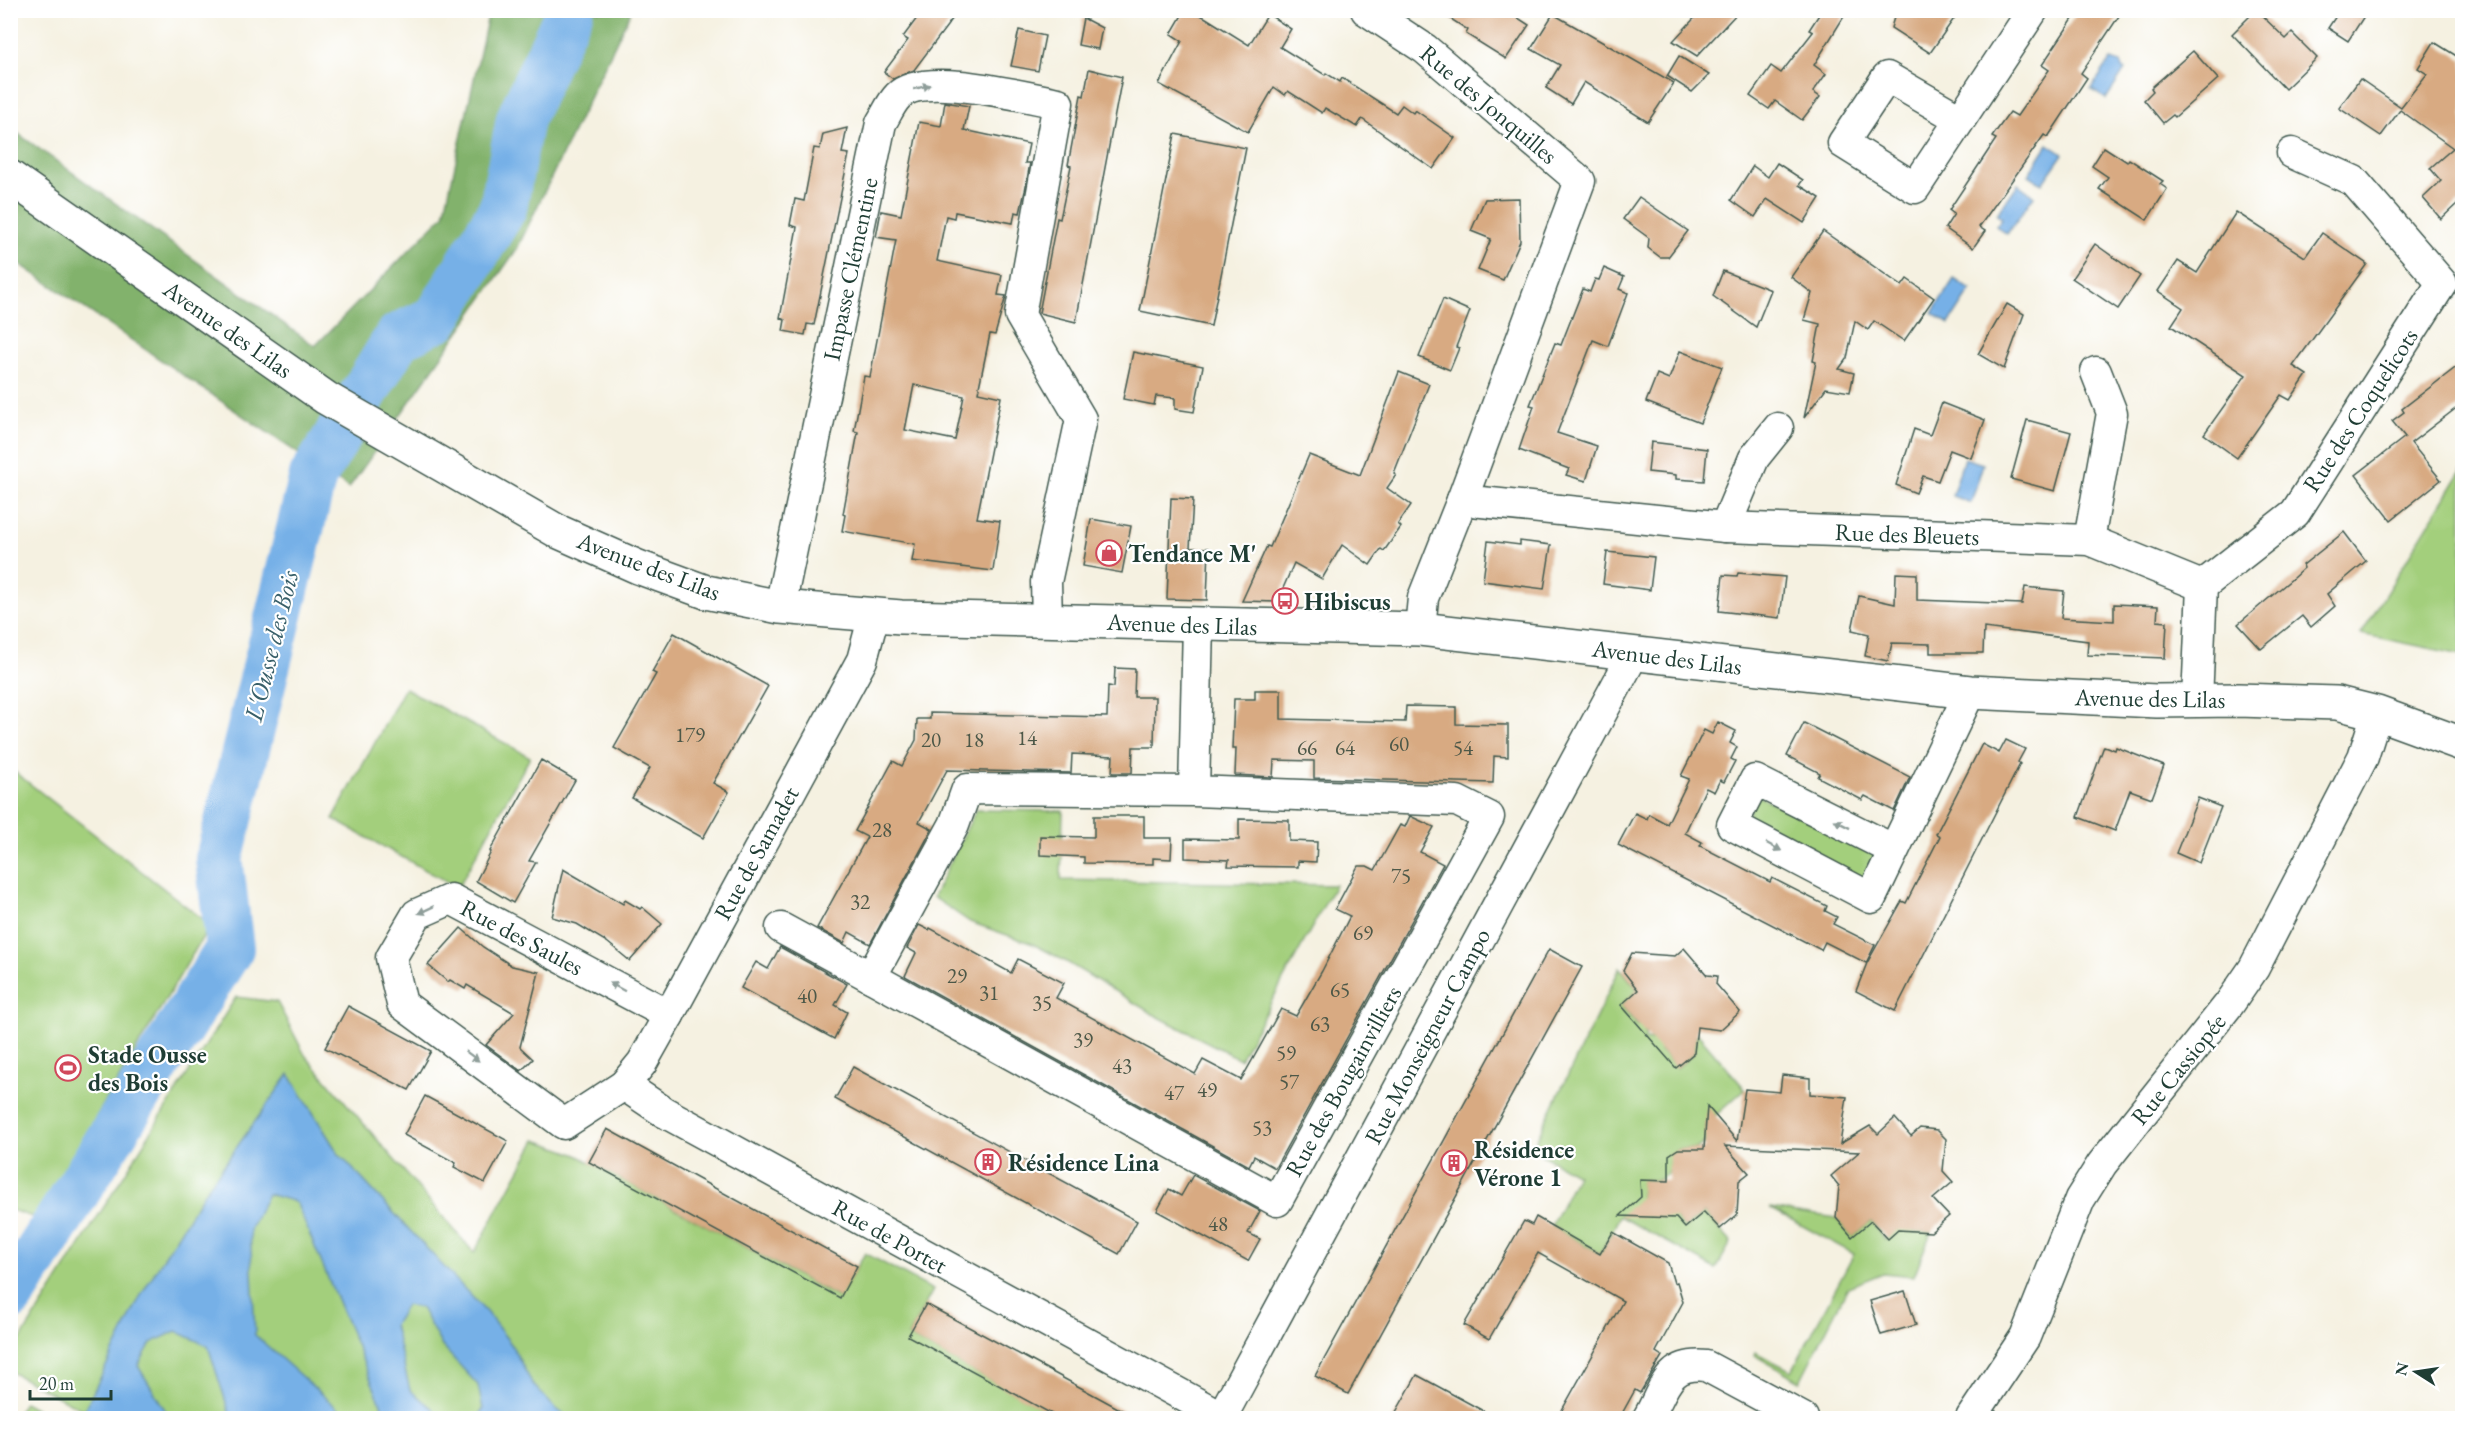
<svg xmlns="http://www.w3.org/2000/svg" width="2473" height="1429" viewBox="0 0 2473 1429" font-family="'EB Garamond',serif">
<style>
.green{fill:#a3cf7c;stroke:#618658;stroke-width:1.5}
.forest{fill:#82b26c;stroke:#507850;stroke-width:1.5}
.water{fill:#76b0e7;stroke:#4a768e;stroke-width:1.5}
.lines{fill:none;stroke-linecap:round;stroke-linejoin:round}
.river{stroke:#76b0e7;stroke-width:48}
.building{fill:#d8aa82;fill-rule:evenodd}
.minor-casing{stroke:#3f584e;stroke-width:33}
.tertiary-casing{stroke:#3f584e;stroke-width:36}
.minor{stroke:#fff;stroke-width:30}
.tertiary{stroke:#fff;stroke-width:33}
.oneway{fill:#8f9e9a}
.labels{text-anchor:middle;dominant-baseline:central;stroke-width:4.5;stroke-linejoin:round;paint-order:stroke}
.number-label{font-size:21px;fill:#4d5848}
.street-label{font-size:24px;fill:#1f3d34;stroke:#fff}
.poi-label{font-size:24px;font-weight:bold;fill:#1f3d34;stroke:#fff;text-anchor:start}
.water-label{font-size:26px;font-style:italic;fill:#39606a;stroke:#fff}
</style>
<rect width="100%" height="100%" fill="#fff"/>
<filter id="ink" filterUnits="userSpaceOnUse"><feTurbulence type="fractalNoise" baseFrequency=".0167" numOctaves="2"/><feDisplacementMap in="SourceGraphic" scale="12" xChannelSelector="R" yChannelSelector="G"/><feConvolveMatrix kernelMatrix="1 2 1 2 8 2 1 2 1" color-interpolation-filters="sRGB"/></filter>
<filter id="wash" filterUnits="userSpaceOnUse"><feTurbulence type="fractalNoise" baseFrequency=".008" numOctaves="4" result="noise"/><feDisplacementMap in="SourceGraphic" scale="24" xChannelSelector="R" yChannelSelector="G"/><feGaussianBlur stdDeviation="1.35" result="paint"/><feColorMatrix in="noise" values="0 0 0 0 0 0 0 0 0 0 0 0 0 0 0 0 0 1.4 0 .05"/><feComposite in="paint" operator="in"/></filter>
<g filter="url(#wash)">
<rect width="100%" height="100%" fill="#f5f1e1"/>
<g class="green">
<polygon points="2462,470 2462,655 2361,634"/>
<polygon points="405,688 530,757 458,888 333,819"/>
<polygon points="11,769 210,925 36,1218 11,1210"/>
<polygon points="1754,794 1877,852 1865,879 1746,825"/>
<polygon points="976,810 1063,811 1061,880 1335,885 1240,1059 1153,1014 1065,961 1033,944 970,922 933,897"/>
<polygon points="1620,968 1638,990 1621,1005 1637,1025 1646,1025 1645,1039 1661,1041 1660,1050 1677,1068 1694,1053 1696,1036 1698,1034 1745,1089 1706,1124 1705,1142 1696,1149 1678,1149 1670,1155 1669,1173 1658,1180 1641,1180 1641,1197 1669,1210 1685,1228 1704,1212 1731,1242 1716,1269 1620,1216 1600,1254 1551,1226 1577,1175 1532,1149"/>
<polygon points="236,997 277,1002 305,1055 474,1253 536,1140 575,1154 839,1298 865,1253 933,1290 908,1336 1061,1418 98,1418 11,1372 10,1356"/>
<polygon points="1770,1208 1836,1218 1852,1237 1871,1221 1885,1240 1906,1223 1914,1231 1931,1232 1914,1276 1883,1273 1848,1287 1800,1381 1754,1355 1755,1352 1792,1371 1854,1254"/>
<polygon points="24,1402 53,1418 15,1418"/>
</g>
<polygon class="forest" points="489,11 631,11 517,249 349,488 11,258 10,128 315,346 444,215"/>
<g class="water">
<polygon points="2110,60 2121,63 2122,68 2125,70 2106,99 2091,89"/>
<polygon points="2048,144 2063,154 2042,184 2028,175"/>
<polygon points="2018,184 2034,196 2007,234 1996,226 2002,218 1997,214"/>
<polygon points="1954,279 1971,290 1949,324 1932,313"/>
<polygon points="1964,458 1983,464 1971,503 1952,496"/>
<polygon points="289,1074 338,1153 487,1313 511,1344 532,1383 553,1406 568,1418 477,1418 483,1409 478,1385 442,1346 421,1308 406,1305 394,1325 410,1390 444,1418 387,1418 296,1202 268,1194 250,1229 255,1335 348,1418 231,1418 208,1346 176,1331 151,1343 138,1366 170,1418 98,1418 84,1411 142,1293 204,1193"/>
</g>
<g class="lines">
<polyline class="river" points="10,1297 230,948 219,859 313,476 398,337 437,318 503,208 520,119 570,10"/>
</g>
<g id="blocks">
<g class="building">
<polygon points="923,10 959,10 914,70 893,79 884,72 908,40 903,37"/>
<polygon points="1185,10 1191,10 1206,18 1249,45 1268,14 1291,29 1280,47 1325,75 1326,73 1340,82 1342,78 1396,113 1402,105 1413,113 1415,110 1455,138 1433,169 1362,119 1357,127 1325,108 1322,113 1288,91 1285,95 1274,87 1248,132 1159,84 1182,41 1171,34"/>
<polygon points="1437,10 1506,10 1529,25 1506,59 1466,34 1468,30"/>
<polygon points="1702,10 1740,10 1697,56 1673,41"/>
<polygon points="1822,10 1848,10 1814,65 1826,74 1813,92 1820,97 1802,120 1775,101 1769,109 1750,96 1771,66 1781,73 1813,32 1809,30"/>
<polygon points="1896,10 1960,10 1930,53 1891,28"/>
<polygon points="2079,10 2123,10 2081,73 2087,78 2048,137 2044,135 1979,227 1985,231 1973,248 1945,228 1954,214 1949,210 1996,139 1992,137 2010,112 2017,116 2049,70 2042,65"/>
<polygon points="2256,10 2286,39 2292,33 2317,58 2285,89 2232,34"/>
<polygon points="2340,10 2368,10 2348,41 2328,28"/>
<polygon points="1553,14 1674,83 1648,122 1584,82 1571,104 1546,88 1560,65 1531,49"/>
<polygon points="1083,18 1102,28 1098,49 1078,45"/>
<polygon points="1019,30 1045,36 1038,71 1011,66"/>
<polygon points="2434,42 2463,60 2463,206 2459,202 2441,219 2423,198 2441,181 2430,168 2453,148 2400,110 2381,136 2339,108 2360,79 2401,107 2427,74 2418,68"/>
<polygon points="2193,51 2218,79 2175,117 2173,115 2163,123 2144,100 2153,91 2151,88"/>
<polygon points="1679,56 1709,75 1692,92 1667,76"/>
<polygon points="1089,69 1122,77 1076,322 1039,313 1057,218 1060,219 1071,166 1068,165 1081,95 1084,96"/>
<path d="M945 102 969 106 964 130 1029 144 1025 163H1030L1025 191 1020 213 1015 212 1013 223 955 212 954 218 946 216 937 261 1002 275 998 295 1006 296 995 335 990 334 978 392 1001 397 977 518 1000 521 993 571 912 561 915 544 842 531 845 515 843 514 858 432 854 431 864 376 870 377 896 240 876 237 881 211 901 215 919 122 941 126ZM914 385 964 396 955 440 905 430Z"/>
<polygon points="847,128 842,153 849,154 814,325 807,324 805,335 783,331 785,320 780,318 797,227 790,225 795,199 804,201 814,148 820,149 823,134"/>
<polygon points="1175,134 1246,148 1211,326 1140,311"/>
<polygon points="2104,147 2127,162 2129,159 2163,181 2160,184 2167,189 2147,220 2099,189 2108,177 2092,166"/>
<polygon points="1777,163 1803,180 1799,185 1820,198 1804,223 1767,199 1755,217 1731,200 1753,166 1768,177"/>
<polygon points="1639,197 1688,231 1668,257 1660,257 1648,248 1649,238 1623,219"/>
<polygon points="1519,198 1520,241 1503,280 1478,270 1491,239 1471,231 1485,199"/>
<polygon points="2236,212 2305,257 2322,233 2367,264 2293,366 2307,375 2290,400 2281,395 2237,458 2204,434 2246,375 2171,326 2183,308 2158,291 2178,261 2197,273"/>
<polygon points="1823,231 1902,286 1907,279 1934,298 1904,341 1874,321 1868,330 1855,321 1847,358 1839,369 1854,373 1850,392 1826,388 1804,418 1816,362 1813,361 1820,324 1804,320 1812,293 1791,277"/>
<polygon points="2095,244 2140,276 2118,309 2072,278"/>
<polygon points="1604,268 1624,277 1619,289 1628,293 1608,346 1593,340 1557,433 1597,446 1586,481 1566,475 1569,469 1519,450 1534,406 1530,405 1555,343 1561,345 1583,289 1590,292 1595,279 1599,280"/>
<polygon points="1723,271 1771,290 1756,327 1713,296"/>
<polygon points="1443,299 1470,311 1456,347 1459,348 1450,370 1419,357"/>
<polygon points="2007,304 2024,314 2004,369 1978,354"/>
<polygon points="1680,351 1722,367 1700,423 1646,402 1657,374 1669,379"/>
<polygon points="1133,352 1203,366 1194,412 1175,409 1175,398 1156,396 1154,405 1123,399"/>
<polygon points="2463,362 2463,403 2411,443 2441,480 2391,520 2356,475 2405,437 2392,421 2404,412 2402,409"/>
<polygon points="1399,372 1429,384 1394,473 1396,475 1387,488 1411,505 1398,524 1401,527 1384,551 1381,549 1370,565 1342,545 1322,579 1294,563 1277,602 1242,601 1267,546 1270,547 1309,455 1360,475"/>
<polygon points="1942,403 1985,420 1971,458 1950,450 1938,481 1923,476 1916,493 1896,485 1914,429 1930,435"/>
<polygon points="2027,420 2071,432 2055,491 2011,479"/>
<polygon points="1651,442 1707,449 1704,481 1676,479 1676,475 1648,472"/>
<polygon points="1171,498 1193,499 1190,548 1209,548 1207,600 1167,599"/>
<polygon points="1091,519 1131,526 1122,573 1083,566"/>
<polygon points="2344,532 2366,561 2327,594 2335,606 2311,627 2302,616 2261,649 2238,624 2293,578 2304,568 2303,565"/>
<polygon points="1488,541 1520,545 1520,541 1551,545 1544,589 1483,581"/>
<polygon points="1607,552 1654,557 1650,590 1603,584"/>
<polygon points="1738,573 1785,577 1780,618 1719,611 1723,575 1737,576"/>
<polygon points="1896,573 1917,574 1917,600 2022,604 2025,587 2064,591 2061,618 2114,621 2114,604 2158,606 2157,621 2167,622 2165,658 2087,655 2088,641 1984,628 1983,653 1930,653 1930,644 1892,643 1888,661 1865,656 1869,634 1852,630 1859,596 1895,604"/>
<polygon points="674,633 768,686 713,783 729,792 703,838 632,798 650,768 614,748 656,674 652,672"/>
<polygon points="1115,668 1135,669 1134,697 1155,697 1154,747 1133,747 1132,773 1112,773 1113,756 1072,754 1071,773 947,770 919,822 932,829 870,944 849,932 844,943 817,928 867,837 855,831 893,761 902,766 916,740 917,719 930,719 930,713 1107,717 1108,686 1114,687"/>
<polygon points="1255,690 1281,690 1281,719 1405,722 1406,706 1456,707 1456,724 1508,725 1508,757 1494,756 1493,783 1314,778 1314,761 1274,760 1273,777 1235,775 1236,749 1232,749 1234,699 1255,699"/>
<polygon points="1718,722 1736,731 1730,743 1737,747 1731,759 1735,761 1724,782 1720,780 1714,792 1706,788 1685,833 1702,842 1700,846 1770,882 1772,878 1827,906 1825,911 1837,917 1833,924 1875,945 1866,963 1825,942 1821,950 1618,845 1635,813 1647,819 1649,814 1667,824 1689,779 1681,776 1704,730 1712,734"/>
<polygon points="1804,723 1910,777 1894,811 1865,796 1862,800 1818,777 1820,773 1787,756"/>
<polygon points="2006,740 2025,749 2018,762 2020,764 1895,1011 1856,991 1867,963 1902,901 1906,903 1940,836 1936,834 1982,744 1999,753"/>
<polygon points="2104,746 2115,750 2116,747 2164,766 2152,798 2130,790 2115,831 2078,817"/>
<polygon points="541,760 575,780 529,861 536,862 513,903 476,881 491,852 490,851"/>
<polygon points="2198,798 2221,807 2199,863 2176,853"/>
<polygon points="1094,816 1144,816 1144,838 1172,838 1171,859 1153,858 1153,864 1084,863 1084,857 1040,855 1040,836 1094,837"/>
<polygon points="1410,816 1434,827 1420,852 1443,864 1275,1168 1254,1156 1249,1166 905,976 916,953 907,948 919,925 929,930 930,928 1011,973 1018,959 1064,983 1056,998 1195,1074 1203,1060 1241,1080 1281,1009 1296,1016 1322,971 1350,916 1335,909 1358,866 1367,866 1375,870 1400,825 1405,827"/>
<polygon points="1239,819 1289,820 1289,841 1317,842 1316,862 1298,861 1298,867 1228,866 1229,860 1185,858 1185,839 1239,840"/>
<polygon points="563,869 623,904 625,900 640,909 642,907 662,924 630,961 607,942 577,924 552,917"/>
<polygon points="461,928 483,947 512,966 539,972 520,1047 533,1059 521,1071 486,1045 514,1013 467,985 465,989 450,980 448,982 428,965"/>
<polygon points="780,947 847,984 835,1005 847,1012 834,1039 741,988 756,962 768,969"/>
<polygon points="1684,948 1707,975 1717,976 1716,984 1740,1012 1720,1030 1697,1027 1694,1053 1676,1068 1621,1005 1638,990 1623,971 1632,953 1675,956"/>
<polygon points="1549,949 1582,967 1348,1394 1315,1376"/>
<polygon points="348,1006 431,1051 409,1090 325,1048"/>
<polygon points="853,1067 1137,1221 1119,1254 835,1099"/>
<polygon points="1782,1075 1810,1078 1810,1094 1847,1097 1840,1144 1870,1126 1878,1134 1895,1118 1911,1136 1920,1128 1937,1130 1946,1139 1943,1171 1953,1182 1933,1199 1949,1216 1931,1232 1898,1230 1888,1239 1871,1221 1852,1237 1836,1218 1839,1186 1831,1176 1859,1152 1725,1146 1749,1173 1739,1181 1737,1215 1720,1229 1704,1212 1685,1228 1676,1218 1620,1216 1641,1197 1640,1180 1669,1181 1669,1155 1678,1149 1704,1149 1707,1106 1737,1141 1745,1089 1780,1092"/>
<polygon points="425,1096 508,1141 485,1183 454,1167 456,1163 404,1135"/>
<polygon points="607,1129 857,1266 840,1298 589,1162"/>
<polygon points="1193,1175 1260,1211 1248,1233 1260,1239 1248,1261 1157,1211 1169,1189 1181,1196"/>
<polygon points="1536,1217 1600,1254 1613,1232 1668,1263 1674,1283 1677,1282 1683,1302 1656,1352 1662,1356 1640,1393 1635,1390 1619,1419 1557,1419 1623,1301 1538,1253 1489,1339 1464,1325 1524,1221 1532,1225"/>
<polygon points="1905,1291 1916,1325 1881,1335 1870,1301"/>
<polygon points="926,1304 1030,1360 1138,1419 1061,1419 908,1336"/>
<polygon points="1417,1375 1498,1419 1392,1419"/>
</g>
</g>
</g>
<g filter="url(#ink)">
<use href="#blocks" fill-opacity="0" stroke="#3f584e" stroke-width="1.5"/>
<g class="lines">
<g class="minor-casing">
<g id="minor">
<polyline points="1366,10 1425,49 1580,181 1462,500 1725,527 2089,540 2202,586"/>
<polyline points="1960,119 1887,77 1843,143 1915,188 2033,10"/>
<polyline points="1725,527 1754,458 1778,428"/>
<polyline points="2089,540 2112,413 2096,372"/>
<path d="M780 607 881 123C886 115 891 103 898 96 922 70 1025 97 1058 103L1020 315 1081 419 1046 582 1047 620"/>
<polyline points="1420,629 1423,598 1462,500"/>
<polyline points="2197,700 2202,586 2295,513 2442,283 2354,181 2292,153"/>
<polyline points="1194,791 1457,801 1489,817 1277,1201 871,977 954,825 967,789 1194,791 1198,624"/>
<polyline points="1894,850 1755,780 1732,825 1871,898 1970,692"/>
<polyline points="781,928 871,977"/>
<polyline points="669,1015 451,899 417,914 391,958 402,1004 564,1124 624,1085 664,1112 1222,1417"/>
<polyline points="624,1085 642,1063 669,1015 862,660 874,615"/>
<polyline points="1221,1418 1634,653"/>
<path d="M1648 1418C1665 1388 1667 1362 1706 1366L1803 1418"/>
<polyline points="1971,1418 2025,1337 2080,1199 2102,1164 2230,1003 2254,968 2363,757 2377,713"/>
</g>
</g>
<g class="tertiary-casing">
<polyline id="tertiary" points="10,177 326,398 557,531 638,567 706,592 780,607 901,617 1420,629 1970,692 2157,701 2238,700 2337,703 2377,713 2462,744"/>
</g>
<use href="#minor" class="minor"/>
<use href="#tertiary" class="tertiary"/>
</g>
<defs><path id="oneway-solid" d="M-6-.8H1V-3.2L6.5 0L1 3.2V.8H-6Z" transform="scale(1.5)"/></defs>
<g class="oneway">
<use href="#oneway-solid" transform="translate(922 87) rotate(-15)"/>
<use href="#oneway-solid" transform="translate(1842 824) rotate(-153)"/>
<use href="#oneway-solid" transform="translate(1774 847) rotate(28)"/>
<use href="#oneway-solid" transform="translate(426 910) rotate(155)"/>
<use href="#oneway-solid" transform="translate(617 987) rotate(-152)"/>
<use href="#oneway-solid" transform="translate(472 1056) rotate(37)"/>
</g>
</g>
<defs>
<g id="shop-ring" transform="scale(1.35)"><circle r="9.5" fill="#fff" stroke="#d1495b" stroke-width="1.5"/><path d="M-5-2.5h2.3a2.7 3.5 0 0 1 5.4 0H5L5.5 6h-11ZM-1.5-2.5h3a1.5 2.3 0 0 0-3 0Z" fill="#d1495b"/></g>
<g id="bus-ring" transform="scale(1.35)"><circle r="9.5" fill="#fff" stroke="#d1495b" stroke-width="1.5"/><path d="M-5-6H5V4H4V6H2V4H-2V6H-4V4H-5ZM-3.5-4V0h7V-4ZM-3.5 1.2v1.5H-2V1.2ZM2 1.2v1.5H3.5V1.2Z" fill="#d1495b"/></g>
<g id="stadium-ring" transform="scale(1.35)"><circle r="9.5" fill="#fff" stroke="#d1495b" stroke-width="1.5"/><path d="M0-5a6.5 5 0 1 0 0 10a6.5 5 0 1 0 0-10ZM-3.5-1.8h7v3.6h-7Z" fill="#d1495b"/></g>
<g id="building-ring" transform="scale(1.35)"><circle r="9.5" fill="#fff" stroke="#d1495b" stroke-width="1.5"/><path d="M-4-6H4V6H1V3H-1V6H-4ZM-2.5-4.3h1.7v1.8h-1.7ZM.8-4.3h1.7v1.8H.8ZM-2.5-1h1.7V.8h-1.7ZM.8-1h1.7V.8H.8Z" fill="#d1495b"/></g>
</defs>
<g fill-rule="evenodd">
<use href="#shop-ring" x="1109" y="553"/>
<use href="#bus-ring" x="1285" y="601"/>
<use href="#stadium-ring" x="68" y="1068"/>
<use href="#building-ring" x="988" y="1162"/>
<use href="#building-ring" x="1454" y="1163"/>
</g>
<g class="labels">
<g class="number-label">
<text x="690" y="734">179</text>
<text x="1027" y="737">14</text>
<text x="931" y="739">20</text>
<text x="974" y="739">18</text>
<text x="1399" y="743">60</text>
<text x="1307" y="747">66</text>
<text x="1345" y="747">64</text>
<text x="1463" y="747">54</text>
<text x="882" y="829">28</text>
<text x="1401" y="875">75</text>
<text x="860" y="901">32</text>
<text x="1363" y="932">69</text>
<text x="957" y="975">29</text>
<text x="1340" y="989">65</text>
<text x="989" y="992">31</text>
<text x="807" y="995">40</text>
<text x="1042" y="1002">35</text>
<text x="1320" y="1023">63</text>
<text x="1083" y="1039">39</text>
<text x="1286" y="1052">59</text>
<text x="1122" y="1065">43</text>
<text x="1289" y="1081">57</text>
<text x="1207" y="1089">49</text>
<text x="1174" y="1092">47</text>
<text x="1262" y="1127">53</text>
<text x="1218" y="1223">48</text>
</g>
<g class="street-label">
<text transform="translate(1489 104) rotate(40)">Rue des Jonquilles</text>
<text transform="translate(850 269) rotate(-78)">Impasse Clémentine</text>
<text transform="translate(228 329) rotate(35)">Avenue des Lilas</text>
<text transform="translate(2360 410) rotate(-57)">Rue des Coquelicots</text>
<text transform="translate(1907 534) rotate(2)">Rue des Bleuets</text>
<text transform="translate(649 566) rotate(21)">Avenue des Lilas</text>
<text transform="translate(1182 624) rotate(2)">Avenue des Lilas</text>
<text transform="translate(1667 657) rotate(7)">Avenue des Lilas</text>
<text transform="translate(2150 698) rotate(1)">Avenue des Lilas</text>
<text transform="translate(756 853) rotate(-61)">Rue de Samadet</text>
<text transform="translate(522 937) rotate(28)">Rue des Saules</text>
<text transform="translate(1427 1036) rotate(-62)">Rue Monseigneur Campo</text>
<text transform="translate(2178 1069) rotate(-51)">Rue Cassiopée</text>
<text transform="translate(1343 1081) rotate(-61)">Rue des Bougainvilliers</text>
<text transform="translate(890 1236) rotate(29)">Rue de Portet</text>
</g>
<g class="poi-label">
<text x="1128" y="553">Tendance M'</text>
<text x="1304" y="601">Hibiscus</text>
<text x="88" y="1054">Stade Ousse<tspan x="88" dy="28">des Bois</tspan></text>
<text x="1474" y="1149">Résidence<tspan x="1474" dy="28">Vérone 1</tspan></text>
<text x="1008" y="1162">Résidence Lina</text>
</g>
<g class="water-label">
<text transform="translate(271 646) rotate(-76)">L'Ousse des Bois</text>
</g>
</g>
<rect width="2473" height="1429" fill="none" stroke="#fff" stroke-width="36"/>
<g transform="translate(2416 1372) rotate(282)" stroke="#ffffff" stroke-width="4.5" paint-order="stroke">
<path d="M0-4.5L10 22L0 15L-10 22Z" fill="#1f3d34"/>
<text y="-9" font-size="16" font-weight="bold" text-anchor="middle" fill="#1f3d34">N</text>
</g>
<path d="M30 1390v9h81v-9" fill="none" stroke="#1f3d34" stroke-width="3"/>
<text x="39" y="1390" font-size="18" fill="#1f3d34" stroke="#ffffff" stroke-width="4.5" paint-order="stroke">20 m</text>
</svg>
